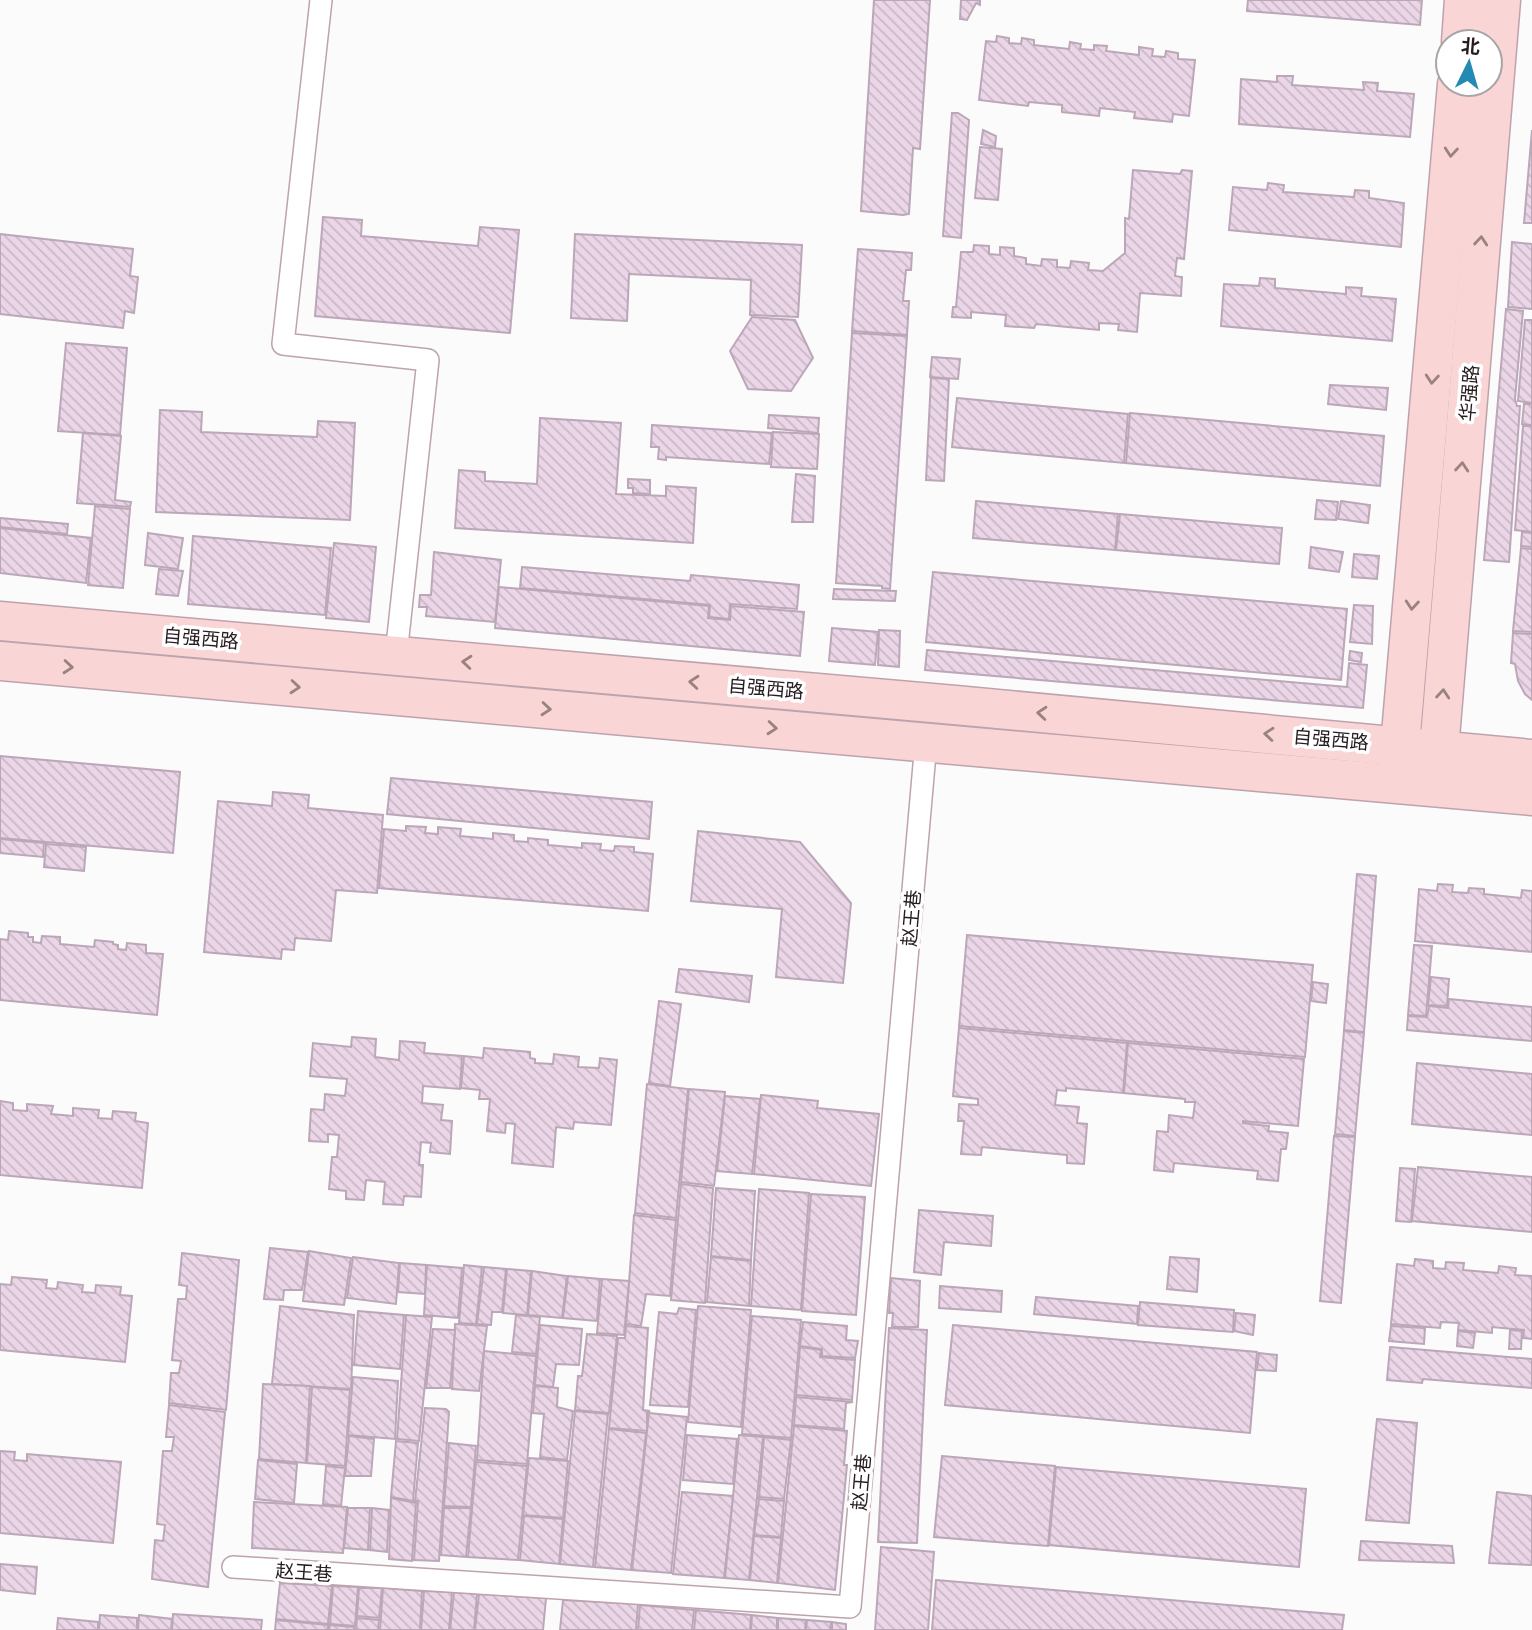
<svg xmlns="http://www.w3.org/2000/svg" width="1532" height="1630" viewBox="0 0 1532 1630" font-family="'Asap Condensed','Noto Sans SC',sans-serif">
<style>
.building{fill:url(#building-back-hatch);stroke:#bba7b8;stroke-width:2}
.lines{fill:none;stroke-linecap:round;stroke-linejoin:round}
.service-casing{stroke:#bea3ac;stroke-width:24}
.secondary-casing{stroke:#bea3ac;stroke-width:41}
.service{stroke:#fff;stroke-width:21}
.secondary{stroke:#f9d5d5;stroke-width:38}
.oneway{stroke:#9a8283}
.labels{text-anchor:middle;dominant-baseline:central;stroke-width:7;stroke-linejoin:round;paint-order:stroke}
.street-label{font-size:19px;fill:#261c1f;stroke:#fff}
</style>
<defs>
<pattern id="building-back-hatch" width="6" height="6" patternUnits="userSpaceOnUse" patternTransform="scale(1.75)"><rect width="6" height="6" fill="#ebd6e7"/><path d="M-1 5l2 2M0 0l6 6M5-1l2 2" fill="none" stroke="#c9b7c6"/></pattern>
</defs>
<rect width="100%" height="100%" fill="#fbfbfb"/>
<g class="building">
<polygon points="874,0 930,0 920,149 913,148 909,214 903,215 861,211"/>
<polygon points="961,0 980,0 980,5 976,3 967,20 960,19"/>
<polygon points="1248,0 1422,0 1420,25 1247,11"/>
<polygon points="997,36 1009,38 1009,43 1021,44 1022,38 1034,40 1034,45 1069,49 1070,42 1081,44 1080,49 1094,50 1094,45 1107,46 1106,51 1139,55 1139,47 1153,49 1152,56 1165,57 1166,51 1178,53 1178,59 1195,60 1189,116 1173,114 1172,122 1134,118 1135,112 1100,108 1099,116 1062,112 1062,105 1029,102 1028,106 979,100 986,41 996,42"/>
<polygon points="1277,76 1293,76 1292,85 1364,90 1363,82 1378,83 1377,91 1414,94 1410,137 1239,124 1241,79 1277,82"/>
<polygon points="952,113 958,113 969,120 961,238 943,236"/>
<polygon points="983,130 996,136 995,147 981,144"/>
<polygon points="1532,130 1532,223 1524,223"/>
<polygon points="980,147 1002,149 998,200 975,198"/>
<polygon points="1133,170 1180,174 1182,170 1192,171 1184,259 1177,258 1175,276 1182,277 1181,296 1140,293 1137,332 1118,330 1119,324 1099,323 1099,330 1036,324 1034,328 1005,326 1006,315 971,312 971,318 952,317 953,307 956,307 961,252 973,252 974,245 989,246 989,254 1000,255 1000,247 1014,248 1014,256 1026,258 1026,264 1041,266 1042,259 1057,260 1057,267 1070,268 1071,261 1089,263 1088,270 1103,271 1125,253 1125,218 1129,219"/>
<polygon points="1268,183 1284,185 1283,192 1354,197 1355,190 1369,191 1369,198 1404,203 1401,247 1229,230 1233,187 1267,190"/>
<polygon points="323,217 362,220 361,236 478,246 480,227 519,230 510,333 315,316"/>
<polygon points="0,234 133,249 130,276 138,277 134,313 125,311 123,328 0,314"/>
<polygon points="575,234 802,245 798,317 750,315 751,280 629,274 627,321 571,318"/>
<polygon points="1512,242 1532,244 1532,309 1508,307"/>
<polygon points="858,249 912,253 911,270 906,270 903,301 909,301 907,335 852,331"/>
<polygon points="1260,278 1275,279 1275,288 1346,294 1346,287 1362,288 1361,296 1396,299 1392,341 1221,326 1224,284 1259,286"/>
<polygon points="1506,309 1523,311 1515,399 1517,406 1520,406 1509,562 1484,560"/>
<polygon points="752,317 795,320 813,358 791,391 748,389 730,351"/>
<polygon points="1525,320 1532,320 1532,403 1518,401"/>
<polygon points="852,333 907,336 890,589 882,588 882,586 836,583"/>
<polygon points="66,343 127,348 120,435 58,431"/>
<polygon points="932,357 960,359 958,379 930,377"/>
<polygon points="931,378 949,379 944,481 926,480"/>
<polygon points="1330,385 1388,388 1386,410 1328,404"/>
<polygon points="957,398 1128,414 1124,463 952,447"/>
<polygon points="1524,404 1532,404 1532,425 1522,424"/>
<polygon points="160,410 202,412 201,432 317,437 318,421 355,423 350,520 156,512"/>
<polygon points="1130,413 1384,436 1380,486 1126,463"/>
<polygon points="769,415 819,418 818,433 768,428"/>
<polygon points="540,418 621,423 616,494 666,496 666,486 696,488 693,543 455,528 459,470 485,472 485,481 537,484"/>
<polygon points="652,425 772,433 769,464 666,457 666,460 658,459 659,447 651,447"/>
<polygon points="1523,426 1532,426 1532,532 1515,530"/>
<polygon points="773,432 819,434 817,469 771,467"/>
<polygon points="83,433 121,436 115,500 131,502 130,507 77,503"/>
<polygon points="796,474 815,476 813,522 792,522"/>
<polygon points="628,479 650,480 650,494 633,493 633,488 628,488"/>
<polygon points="1317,500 1338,502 1336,520 1315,519"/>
<polygon points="976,501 1118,514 1115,550 973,538"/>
<polygon points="1341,501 1370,505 1368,523 1338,519"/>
<polygon points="95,506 130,509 123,588 88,585"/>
<polygon points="1120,514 1282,528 1279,564 1116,550"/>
<polygon points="0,518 68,524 67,534 0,527"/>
<polygon points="0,528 91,538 86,583 0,573"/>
<polygon points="1522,532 1532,533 1532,547 1521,546"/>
<polygon points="148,533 183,538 178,569 145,565"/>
<polygon points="193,536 331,548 325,615 188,604"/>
<polygon points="334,543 376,547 369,622 326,618"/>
<polygon points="1311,547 1343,552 1339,572 1309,568"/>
<polygon points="1521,548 1532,549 1532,632 1513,631"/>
<polygon points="434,552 501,560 495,622 426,616 427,607 419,607 420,595 431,595"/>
<polygon points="1354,554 1379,556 1377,579 1352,577"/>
<polygon points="522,567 690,581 691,575 799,585 797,609 730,604 729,619 709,617 710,605 520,588"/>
<polygon points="159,569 183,571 178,596 156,594"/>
<polygon points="933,572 1347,609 1341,680 926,642"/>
<polygon points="499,587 709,606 708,618 730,620 731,606 804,612 800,656 495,628"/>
<polygon points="834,589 896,591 895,601 833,599"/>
<polygon points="1354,605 1373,606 1372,644 1350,642"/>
<polygon points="832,628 878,632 875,665 829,661"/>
<polygon points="879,630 900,631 899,667 878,665"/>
<polygon points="1513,633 1532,634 1532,700 1525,694 1518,681 1515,664 1511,663"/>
<polygon points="927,650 1347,687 1349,663 1367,665 1363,708 925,670"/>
<polygon points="1350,651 1362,653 1361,662 1349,660"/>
<polygon points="0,756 180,772 173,853 0,838"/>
<polygon points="391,778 652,802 649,839 387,814"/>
<polygon points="273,792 309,795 308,808 383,815 377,893 336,890 331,941 295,938 294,950 282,949 281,959 204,952 218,801 272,806"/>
<polygon points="406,826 426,827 425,833 438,834 438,827 461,829 460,836 493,839 493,833 514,835 514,841 528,842 528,838 548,840 548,845 582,848 582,843 601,844 600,850 614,851 615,846 634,847 634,852 653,854 648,911 379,888 384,829 406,831"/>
<polygon points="698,831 800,842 851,903 843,983 776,977 782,909 691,901"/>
<polygon points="0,839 44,843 43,857 0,853"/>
<polygon points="46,844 86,847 84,871 44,867"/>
<polygon points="1357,874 1376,876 1364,1032 1344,1030"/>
<polygon points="1438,884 1453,885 1452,892 1468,893 1469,888 1484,889 1484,894 1521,898 1522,890 1532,891 1532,952 1415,941 1419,889 1437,891"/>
<polygon points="9,931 28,933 28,937 33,937 33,942 41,943 42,936 60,937 60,944 94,947 95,940 113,942 113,944 118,945 118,949 126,950 127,943 146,945 146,953 163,954 157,1015 0,1000 0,939 8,940"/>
<polygon points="967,935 1313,965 1305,1057 959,1026"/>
<polygon points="1414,945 1432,946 1426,1016 1408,1015"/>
<polygon points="679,969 752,976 749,1002 676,992"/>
<polygon points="1431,977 1449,979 1447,1006 1428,1005"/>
<polygon points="1313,982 1328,984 1326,1003 1311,1001"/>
<polygon points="1449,999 1532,1007 1532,1041 1407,1030 1408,1016 1427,1017 1429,1006 1448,1008"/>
<polygon points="659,1001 681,1004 670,1086 649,1083"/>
<polygon points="959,1028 1127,1043 1123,1093 1066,1088 1066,1091 1057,1090 1055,1105 1079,1107 1077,1123 1087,1124 1084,1164 1067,1163 1067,1155 982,1147 981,1155 961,1154 964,1121 958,1121 959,1104 978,1105 978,1099 953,1096"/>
<polygon points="1344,1031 1364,1033 1355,1136 1335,1134"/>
<polygon points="352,1037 376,1039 375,1057 399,1060 400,1041 425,1043 424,1053 462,1056 460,1089 423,1086 422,1103 443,1105 441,1120 452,1121 450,1154 430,1152 431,1143 421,1142 419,1165 423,1165 421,1197 404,1196 403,1205 383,1204 385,1182 366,1180 364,1200 346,1199 346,1191 329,1189 332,1157 337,1157 339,1135 328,1134 328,1142 309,1141 311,1109 324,1110 325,1094 345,1096 347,1079 310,1076 313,1043 351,1047"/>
<polygon points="1128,1043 1304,1059 1298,1126 1243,1121 1243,1123 1269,1126 1268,1131 1288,1133 1286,1149 1281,1149 1278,1181 1257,1179 1258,1171 1174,1163 1173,1172 1154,1170 1157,1131 1168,1132 1169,1115 1193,1118 1195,1102 1185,1102 1185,1099 1124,1093"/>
<polygon points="484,1048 530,1052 530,1058 535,1059 535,1063 553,1064 554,1054 579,1057 578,1067 599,1068 600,1058 617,1060 611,1125 574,1122 573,1129 556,1127 553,1167 512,1163 515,1124 506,1123 505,1133 487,1131 490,1099 479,1099 480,1090 461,1088 464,1056 483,1058"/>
<polygon points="1417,1063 1532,1074 1532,1135 1412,1124"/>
<polygon points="647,1084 688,1089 676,1218 635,1213"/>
<polygon points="689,1089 725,1092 714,1186 681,1182"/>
<polygon points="761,1095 818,1101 817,1108 879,1114 871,1186 754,1174"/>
<polygon points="725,1096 760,1099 752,1174 717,1171"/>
<polygon points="0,1101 13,1103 13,1110 27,1111 27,1104 53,1106 51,1114 73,1116 73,1108 99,1110 98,1118 112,1119 113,1111 136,1113 135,1121 148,1123 142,1188 0,1175"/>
<polygon points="1334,1136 1355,1137 1341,1303 1320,1301"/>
<polygon points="1418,1167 1532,1177 1532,1232 1412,1221"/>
<polygon points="1400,1168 1415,1169 1411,1222 1396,1221"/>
<polygon points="681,1184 713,1188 705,1303 671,1300"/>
<polygon points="716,1188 755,1191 751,1260 711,1256"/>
<polygon points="759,1189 809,1193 801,1310 751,1306"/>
<polygon points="811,1194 865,1197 856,1315 802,1311"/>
<polygon points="919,1210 993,1216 991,1246 944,1242 941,1275 914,1272"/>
<polygon points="634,1215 676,1220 670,1296 646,1294 641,1326 626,1324"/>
<polygon points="270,1248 308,1252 302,1290 284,1290 283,1300 264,1299"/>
<polygon points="309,1251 351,1258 344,1305 303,1301"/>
<polygon points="182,1253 239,1260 226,1410 169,1403 171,1373 179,1373 181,1361 172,1360 178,1299 186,1299 187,1286 179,1285"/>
<polygon points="353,1257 399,1263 396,1304 347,1298"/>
<polygon points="711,1257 751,1261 749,1306 707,1302"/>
<polygon points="1170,1257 1199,1259 1197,1292 1167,1289"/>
<polygon points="1415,1259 1433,1261 1433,1268 1445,1269 1446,1262 1464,1263 1463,1270 1498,1273 1499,1266 1516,1268 1515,1275 1532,1276 1532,1339 1523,1338 1524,1330 1492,1327 1492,1333 1458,1330 1459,1323 1441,1322 1440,1328 1391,1324 1397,1264 1414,1266"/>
<polygon points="400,1263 426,1265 425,1294 398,1292"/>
<polygon points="427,1265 462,1268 458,1318 424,1315"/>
<polygon points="464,1265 482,1267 476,1324 459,1323"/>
<polygon points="484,1267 506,1269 502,1312 492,1312 491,1325 477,1324"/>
<polygon points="507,1269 531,1271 527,1315 503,1313"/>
<polygon points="532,1271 567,1276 562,1318 528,1315"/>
<polygon points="568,1276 600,1279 597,1321 563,1318"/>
<polygon points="12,1277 47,1280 46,1288 57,1289 58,1282 83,1285 82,1292 95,1293 96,1285 121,1287 120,1295 132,1296 125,1362 0,1350 0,1284 11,1285"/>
<polygon points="891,1278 920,1281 918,1327 892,1327 893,1313 889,1313"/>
<polygon points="602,1279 629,1281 624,1335 597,1333"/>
<polygon points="940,1286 1002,1291 1001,1312 939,1308"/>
<polygon points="1036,1297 1138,1306 1137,1324 1034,1314"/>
<polygon points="1140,1302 1234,1310 1233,1332 1138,1325"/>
<polygon points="280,1306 354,1315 351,1389 272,1384"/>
<polygon points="698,1306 751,1310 741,1427 688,1422"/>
<polygon points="679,1308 696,1310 688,1407 650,1405 659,1312 677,1314"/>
<polygon points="358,1311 404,1315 400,1369 354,1365"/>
<polygon points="1236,1313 1255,1315 1253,1335 1234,1331"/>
<polygon points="406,1315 432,1317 419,1441 397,1439"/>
<polygon points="516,1315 540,1317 536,1354 512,1352"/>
<polygon points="752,1316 801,1320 791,1438 742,1434"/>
<polygon points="803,1322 847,1326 846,1340 858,1341 855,1358 822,1356 822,1349 800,1346"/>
<polygon points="455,1324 487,1326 479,1391 452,1389"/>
<polygon points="540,1325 582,1329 579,1365 556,1364 553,1387 535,1385"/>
<polygon points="953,1325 1257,1352 1250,1433 945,1405"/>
<polygon points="626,1326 648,1328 643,1410 650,1411 647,1412 647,1431 609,1428 618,1338 625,1338"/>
<polygon points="1391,1326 1425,1328 1424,1344 1389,1341"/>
<polygon points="889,1328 927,1330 917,1543 878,1542"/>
<polygon points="433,1329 455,1330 450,1388 426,1388"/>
<polygon points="1510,1330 1522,1331 1521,1349 1509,1349"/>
<polygon points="1458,1331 1475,1333 1473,1348 1457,1346"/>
<polygon points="587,1334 617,1336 609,1413 575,1410 578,1376 582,1376"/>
<polygon points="800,1347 821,1350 820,1357 855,1360 852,1400 796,1395"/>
<polygon points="1390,1347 1532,1359 1532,1388 1423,1379 1422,1383 1387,1380"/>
<polygon points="484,1351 536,1356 527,1464 477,1460"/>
<polygon points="1259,1353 1277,1355 1276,1371 1257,1370"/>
<polygon points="353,1377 398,1381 395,1439 348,1435"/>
<polygon points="263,1384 310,1386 306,1463 259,1459"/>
<polygon points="535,1386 558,1388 557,1407 573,1411 567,1460 540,1457 544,1414 533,1413"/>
<polygon points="312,1387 350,1390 345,1466 307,1463"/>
<polygon points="796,1397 853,1402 846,1403 844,1429 794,1425"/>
<polygon points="169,1405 225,1412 208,1587 152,1579 155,1540 163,1541 165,1525 157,1524 163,1451 172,1451 174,1437 166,1437"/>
<polygon points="425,1408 446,1409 449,1412 439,1561 414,1560 418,1501 415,1501"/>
<polygon points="575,1411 608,1414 593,1567 560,1564"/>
<polygon points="649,1413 687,1417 671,1573 632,1570"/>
<polygon points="1377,1419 1417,1423 1409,1523 1366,1520"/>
<polygon points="794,1426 847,1431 844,1465 847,1465 835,1590 778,1583"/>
<polygon points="609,1429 646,1433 631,1570 595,1567"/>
<polygon points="687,1435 737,1439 733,1484 683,1480"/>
<polygon points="739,1435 763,1437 749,1580 725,1578"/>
<polygon points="349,1436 374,1439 371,1476 345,1476"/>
<polygon points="764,1437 791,1440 784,1499 759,1497"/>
<polygon points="396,1441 418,1443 413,1501 391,1497"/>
<polygon points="449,1443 476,1446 471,1507 444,1506"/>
<polygon points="0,1451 15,1452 14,1460 27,1461 27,1454 121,1462 113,1543 0,1533"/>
<polygon points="942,1456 1055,1466 1048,1546 934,1537"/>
<polygon points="529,1458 568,1461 563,1518 523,1515"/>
<polygon points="258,1460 297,1464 294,1503 255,1499"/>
<polygon points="476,1462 527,1466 518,1560 468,1557"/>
<polygon points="326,1466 345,1468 341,1506 323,1504"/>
<polygon points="1056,1467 1306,1489 1299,1567 1049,1545"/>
<polygon points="682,1492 733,1496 724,1578 673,1574"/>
<polygon points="1497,1492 1532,1496 1532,1565 1489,1563"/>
<polygon points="391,1498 416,1503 412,1561 389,1559"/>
<polygon points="759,1499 784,1501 781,1537 754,1535"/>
<polygon points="254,1502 347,1507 343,1553 252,1548"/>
<polygon points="348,1508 370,1508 368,1550 344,1548"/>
<polygon points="372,1508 389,1510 387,1552 370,1550"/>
<polygon points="444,1508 471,1508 466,1557 441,1555"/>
<polygon points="524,1516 563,1519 559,1564 520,1560"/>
<polygon points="754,1536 781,1538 777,1583 750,1580"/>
<polygon points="1361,1541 1452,1546 1454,1563 1359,1560"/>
<polygon points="881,1547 934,1552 928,1630 875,1630"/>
<polygon points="0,1564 37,1567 35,1594 0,1590"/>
<polygon points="936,1580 1344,1615 1342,1630 932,1630"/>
<polygon points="280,1583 332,1586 328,1624 276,1619"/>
<polygon points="333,1586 358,1587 355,1626 330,1624"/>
<polygon points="359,1588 382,1588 379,1618 357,1616"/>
<polygon points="383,1588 422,1591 420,1630 380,1630"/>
<polygon points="424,1591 452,1592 449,1630 421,1630"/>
<polygon points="454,1592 477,1594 474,1630 450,1630"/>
<polygon points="479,1594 546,1598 543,1630 475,1630"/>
<polygon points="563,1600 638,1604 636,1630 560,1630"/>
<polygon points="640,1605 694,1610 692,1630 638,1630"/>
<polygon points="696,1610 751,1615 750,1630 694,1630"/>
<polygon points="173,1614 262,1620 261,1630 172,1630"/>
<polygon points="100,1615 137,1618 137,1630 99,1630"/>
<polygon points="139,1615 172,1619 171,1630 138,1630"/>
<polygon points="752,1615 777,1618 777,1630 751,1630"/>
<polygon points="58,1618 98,1622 98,1630 57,1630"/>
<polygon points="357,1618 379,1620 378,1630 356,1630"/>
<polygon points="778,1618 806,1620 805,1630 778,1630"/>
<polygon points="276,1620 328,1625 328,1630 275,1630"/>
<polygon points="807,1620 831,1622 830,1630 806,1630"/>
<polygon points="832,1622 846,1624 846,1630 832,1630"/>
<polygon points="330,1625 354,1627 354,1630 329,1630"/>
</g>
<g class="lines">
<g class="service-casing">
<g id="service">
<polyline points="321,0 283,344 428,360 396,655"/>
<polyline points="233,1567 850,1607 926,742"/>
</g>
</g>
<g class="secondary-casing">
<g id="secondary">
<polyline points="1461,42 1464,0"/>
<polyline points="0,621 955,705 1532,759"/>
<polyline points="0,661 1532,796"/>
<polyline points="1398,769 1457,84"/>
<polyline points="1437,774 1501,0"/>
</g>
</g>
<use href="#service" class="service"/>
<use href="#secondary" class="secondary"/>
</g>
<defs><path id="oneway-chevron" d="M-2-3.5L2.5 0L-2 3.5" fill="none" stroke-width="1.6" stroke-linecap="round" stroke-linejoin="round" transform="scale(1.75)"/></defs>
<g class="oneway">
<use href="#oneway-chevron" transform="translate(1451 152) rotate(95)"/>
<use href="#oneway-chevron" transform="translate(1481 241) rotate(-85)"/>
<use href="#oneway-chevron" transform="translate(1432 379) rotate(95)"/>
<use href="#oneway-chevron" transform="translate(1462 467) rotate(-85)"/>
<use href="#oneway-chevron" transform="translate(1412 605) rotate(95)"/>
<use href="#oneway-chevron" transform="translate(467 662) rotate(-175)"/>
<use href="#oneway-chevron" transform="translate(68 667) rotate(5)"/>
<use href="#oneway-chevron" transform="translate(694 682) rotate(-175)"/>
<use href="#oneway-chevron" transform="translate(295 687) rotate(5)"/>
<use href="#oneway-chevron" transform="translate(1443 694) rotate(-85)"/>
<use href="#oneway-chevron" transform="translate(546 709) rotate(5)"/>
<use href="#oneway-chevron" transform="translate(1042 713) rotate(-175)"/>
<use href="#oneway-chevron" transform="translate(772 728) rotate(5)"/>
<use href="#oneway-chevron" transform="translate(1269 734) rotate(-175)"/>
</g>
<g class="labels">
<g class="street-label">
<text transform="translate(1469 393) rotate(-85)">华强路</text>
<text transform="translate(201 638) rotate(5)">自强西路</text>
<text transform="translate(766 688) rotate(5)">自强西路</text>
<text transform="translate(1331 739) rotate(5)">自强西路</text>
<text transform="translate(911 918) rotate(-85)">赵王巷</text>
<text transform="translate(861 1482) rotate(-85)">赵王巷</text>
<text transform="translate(304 1572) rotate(4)">赵王巷</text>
</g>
</g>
<g transform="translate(1469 63) rotate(5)"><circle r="33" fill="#ffffff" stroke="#a8a4a5" stroke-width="2"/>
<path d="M0-5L12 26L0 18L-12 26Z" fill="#248ab3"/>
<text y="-10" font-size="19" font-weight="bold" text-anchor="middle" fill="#261c1f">北</text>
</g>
</svg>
